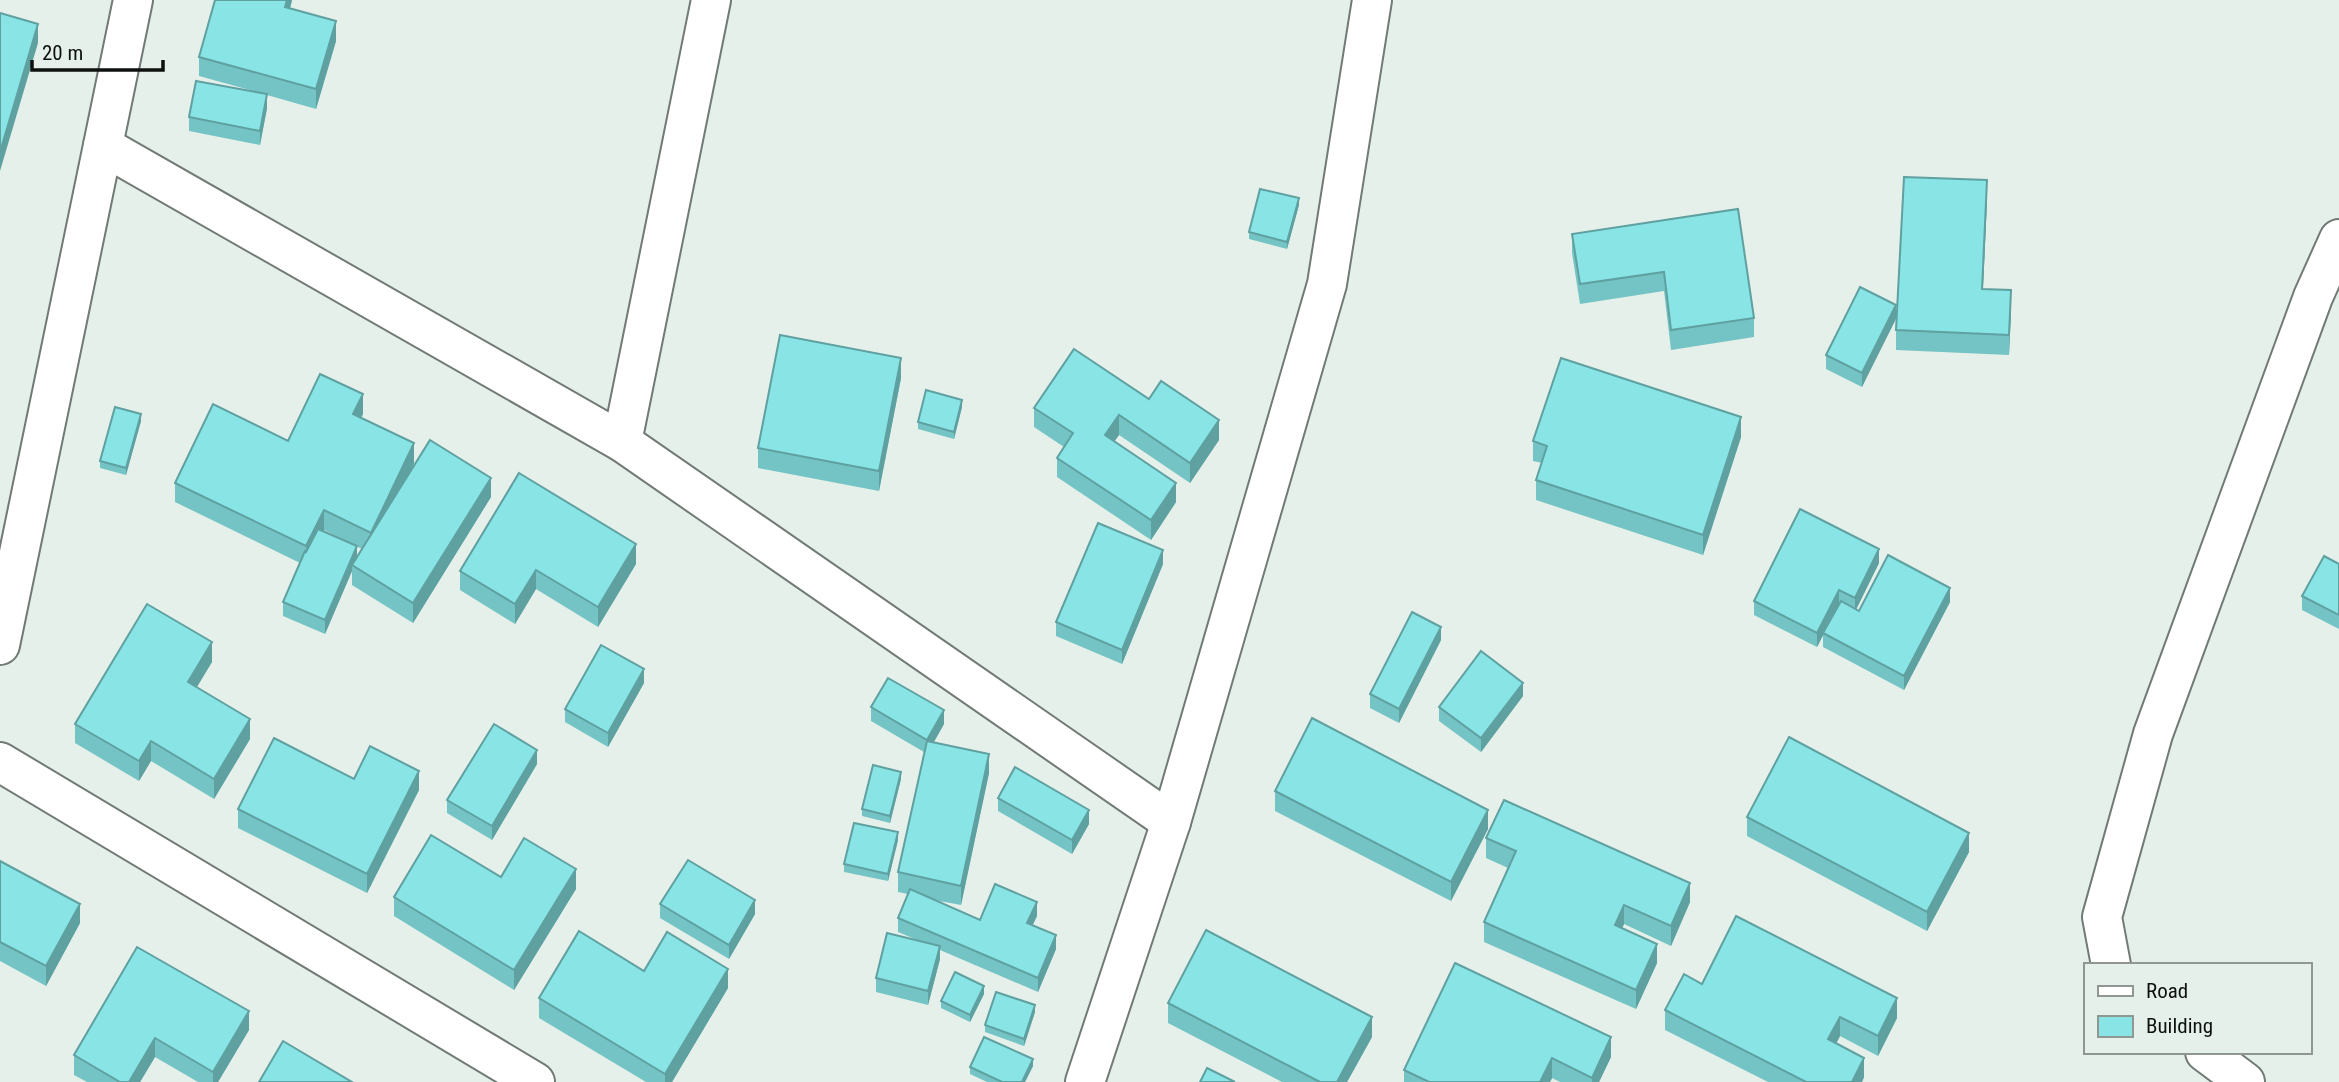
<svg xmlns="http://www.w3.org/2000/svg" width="2339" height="1082" viewBox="0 0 2339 1082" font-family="'Roboto Condensed',sans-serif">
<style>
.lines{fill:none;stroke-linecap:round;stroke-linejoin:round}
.street-casing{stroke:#717a75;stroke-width:42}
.street{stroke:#fff;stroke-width:38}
.wall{fill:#75c4c5;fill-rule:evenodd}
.shaded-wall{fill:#5fa0a0}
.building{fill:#88e4e5;stroke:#5fa0a0;stroke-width:2}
</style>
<rect width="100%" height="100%" fill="#e6f0ea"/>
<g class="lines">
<g class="street-casing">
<g id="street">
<polyline points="103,146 622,442 1171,822"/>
<polyline points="622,442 711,0"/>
<polyline points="0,645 133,0"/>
<polyline points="0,762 535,1082"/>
<polyline points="2111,965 2102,917 2153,734 2313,297 2339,239"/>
<polyline points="2205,1052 2245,1082"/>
<polyline points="1085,1082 1171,822 1327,284 1372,0"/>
</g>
</g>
<use href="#street" class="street"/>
</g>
<g class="wall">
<polygon points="215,0 292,0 290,9 336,41 316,109 267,95 267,108 260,145 189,131 189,117 257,92 199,76 199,57"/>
<polygon points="1987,200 1983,289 2011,309 2009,355 1896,350 1896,330"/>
<polygon points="1299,205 1287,249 1249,239 1249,232"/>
<polygon points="1738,209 1754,318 1754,337 1671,350 1664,291 1580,304 1572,253 1572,234"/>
<polygon points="1896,305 1862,387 1826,369 1826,355"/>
<polygon points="901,378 879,491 758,468 758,448"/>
<polygon points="1149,399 1219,440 1190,483 1119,435 1114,441 1176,502 1151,540 1057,477 1057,458 1064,447 1034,427 1034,408"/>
<polygon points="962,407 954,439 918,429 918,422"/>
<path d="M363 414 361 418 414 463 408 475 491 497 413 623 352 585V571L325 634 283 616V602L300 563 175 502V483ZM324 530 362 549 357 558 323 531Z"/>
<polygon points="141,421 126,475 100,468 100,461"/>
<polygon points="1741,437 1703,555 1536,500 1536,480 1542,463 1533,461 1533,441"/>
<polygon points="1879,563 1856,609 1859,611 1950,602 1904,690 1823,647 1823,635 1817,647 1754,615 1754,601"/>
<polygon points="636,564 598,627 536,589 515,624 460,590 460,571"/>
<polygon points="1163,564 1122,664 1056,636 1056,622"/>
<polygon points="2339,564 2339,629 2302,610 2302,596"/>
<polygon points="1441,640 1399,723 1370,708 1370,694"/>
<polygon points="212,662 196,687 250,739 214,799 151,761 139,781 75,743 75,724"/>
<polygon points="644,683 608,747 565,722 565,709"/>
<polygon points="1523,696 1481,752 1439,721 1439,707"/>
<polygon points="871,707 944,724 934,742 989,773 961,905 934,900 980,920 1037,916 1032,926 1056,949 1038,992 940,950 940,959 928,1005 876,992 876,978 917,940 898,932 898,918 908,894 898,892 898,872 924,752 871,721"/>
<polygon points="537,764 492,840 447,813 447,800"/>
<polygon points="354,779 419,790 367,893 238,828 238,809"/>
<polygon points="901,779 890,823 862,816 862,809"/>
<polygon points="1275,791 1488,829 1451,901 1275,811"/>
<polygon points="998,798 1089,824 1072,854 998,811"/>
<polygon points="1747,817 1969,852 1927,931 1747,836"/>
<polygon points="1486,838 1690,902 1671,946 1624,924 1622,928 1657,963 1636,1009 1484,942 1484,922 1508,868 1486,858"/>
<polygon points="898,840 888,881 844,872 844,864"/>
<polygon points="0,861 80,923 46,986 0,961"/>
<polygon points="501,877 576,889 514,990 394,916 394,897"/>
<polygon points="660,904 755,914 729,959 660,918"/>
<polygon points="644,971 728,988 672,1082 646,1082 539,1018 539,998"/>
<polygon points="1702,984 1897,1018 1878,1056 1840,1036 1836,1044 1864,1077 1862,1082 1768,1082 1665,1030 1665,1010"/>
<polygon points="984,994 970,1022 941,1008 941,1001"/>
<polygon points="1168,1003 1372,1037 1347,1082 1282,1082 1168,1023"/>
<polygon points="249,1011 249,1030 218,1082 198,1082 155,1057 140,1082 87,1082 74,1075 74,1055"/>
<polygon points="1035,1012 1024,1046 985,1032 985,1025"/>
<polygon points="1611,1037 1611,1057 1599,1082 1560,1082 1552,1078 1550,1082 1404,1082 1404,1070"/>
<polygon points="1033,1066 1025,1082 987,1082 970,1074 970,1067"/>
</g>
<g class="shaded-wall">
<polygon points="287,0 292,0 285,27 285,7"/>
<polygon points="336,21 336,41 316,109 316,89"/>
<polygon points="38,24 38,43 0,171 0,152"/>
<polygon points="267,94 267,108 260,145 260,131"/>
<polygon points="1987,180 1987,200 1982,308 1982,289"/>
<polygon points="1299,198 1299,205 1287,249 1287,242"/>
<polygon points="2011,290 2011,309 2009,355 2009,335"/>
<polygon points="1896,305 1896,319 1862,387 1862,373"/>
<polygon points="901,358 901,378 879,491 879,471"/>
<polygon points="363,394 363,414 353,433 353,414"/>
<polygon points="962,400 962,407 954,439 954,432"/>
<polygon points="141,414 141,421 126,475 126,468"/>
<polygon points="1119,415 1119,435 1105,455 1105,435"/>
<polygon points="1741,417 1741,437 1703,555 1703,535"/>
<polygon points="1219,420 1219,440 1190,483 1190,463"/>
<polygon points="414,443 414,463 371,553 371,533"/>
<polygon points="491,478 491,497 413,623 413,603"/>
<polygon points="1176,483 1176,502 1151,540 1151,520"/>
<polygon points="324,510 324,530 306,566 306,546"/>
<polygon points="636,544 636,564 598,627 598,607"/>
<polygon points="357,546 357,560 352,565 352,571 325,634 325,620"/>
<polygon points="1879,549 1879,563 1855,612 1855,598"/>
<polygon points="1163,550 1163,564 1122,664 1122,650"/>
<polygon points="536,570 536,589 515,624 515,604"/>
<polygon points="1950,588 1950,602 1904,690 1904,676"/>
<polygon points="1839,590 1839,604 1817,647 1817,633"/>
<polygon points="1441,627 1441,640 1399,723 1399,709"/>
<polygon points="212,642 212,662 188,702 188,682"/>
<polygon points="644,669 644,683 608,747 608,733"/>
<polygon points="1523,683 1523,696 1481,752 1481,738"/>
<polygon points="944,710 944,724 927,754 927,740"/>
<polygon points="250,719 250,739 214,799 214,779"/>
<polygon points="151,741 151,761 139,781 139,761"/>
<polygon points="537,750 537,764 492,840 492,826"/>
<polygon points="989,754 989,773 961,905 961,886"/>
<polygon points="419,771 419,790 367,893 367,874"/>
<polygon points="901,772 901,779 890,823 890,816"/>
<polygon points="1089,810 1089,824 1072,854 1072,840"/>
<polygon points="1488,810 1488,829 1451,901 1451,882"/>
<polygon points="898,832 898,840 888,881 888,874"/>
<polygon points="1969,833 1969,852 1927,931 1927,912"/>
<polygon points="576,869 576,889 514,990 514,970"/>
<polygon points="1690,883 1690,902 1671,946 1671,926"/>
<polygon points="755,900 755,914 729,959 729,945"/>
<polygon points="1037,902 1037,916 1027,937 1027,923"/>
<polygon points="80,904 80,923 46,986 46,966"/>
<polygon points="1624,905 1624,924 1615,945 1615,925"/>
<polygon points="1056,935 1056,949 1038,992 1038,978"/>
<polygon points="1657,944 1657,963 1636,1009 1636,990"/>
<polygon points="940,946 940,959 928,1005 928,991"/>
<polygon points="728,969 728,988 672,1082 665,1082 665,1074"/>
<polygon points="984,986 984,994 970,1022 970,1015"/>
<polygon points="1897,998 1897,1018 1878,1056 1878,1036"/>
<polygon points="1035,1005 1035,1012 1024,1046 1024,1039"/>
<polygon points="249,1011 249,1030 218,1082 213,1082 213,1072"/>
<polygon points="1372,1017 1372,1037 1347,1082 1337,1082"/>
<polygon points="1840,1017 1840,1036 1828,1059 1828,1039"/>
<polygon points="1611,1037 1611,1057 1599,1082 1592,1082 1592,1078"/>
<polygon points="155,1038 155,1057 140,1082 129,1082"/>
<polygon points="1552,1058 1552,1078 1550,1082 1540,1082"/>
<polygon points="1864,1058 1864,1077 1862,1082 1852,1082"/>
<polygon points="1033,1059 1033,1066 1025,1082 1022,1082"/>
</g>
<g class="building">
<polygon points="215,0 287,0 285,7 336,21 316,89 199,57"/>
<polygon points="0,13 38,24 0,152"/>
<polygon points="196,81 267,94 260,131 189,117"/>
<polygon points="1904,177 1987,180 1982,289 2011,290 2009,335 1896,330"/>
<polygon points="1260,189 1299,198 1287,242 1249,232"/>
<polygon points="1738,209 1754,318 1671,330 1664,272 1580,284 1572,234"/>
<polygon points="1860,287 1896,305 1862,373 1826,355"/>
<polygon points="780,335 901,358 879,471 758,448"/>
<polygon points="1074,349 1149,399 1161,381 1219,420 1190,463 1119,415 1105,435 1176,483 1151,520 1057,458 1073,433 1034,408"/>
<polygon points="1561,358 1741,417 1703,535 1536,480 1547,446 1533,441"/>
<polygon points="320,374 363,394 353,414 414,443 371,533 324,510 306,546 175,483 213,404 288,441"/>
<polygon points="926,390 962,400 954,432 918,422"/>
<polygon points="115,407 141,414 126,468 100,461"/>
<polygon points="430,440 491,478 413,603 352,565"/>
<polygon points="519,473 636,544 598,607 536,570 515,604 460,571"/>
<polygon points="1800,509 1879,549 1855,598 1839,590 1817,633 1754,601"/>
<polygon points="1098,523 1163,550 1122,650 1056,622"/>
<polygon points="318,529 357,546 325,620 283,602 305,551 306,552"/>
<polygon points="1888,555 1950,588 1904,676 1823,633 1841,601 1859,611"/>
<polygon points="2324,556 2339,564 2339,615 2302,596"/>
<polygon points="147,604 212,642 188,682 250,719 214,779 151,741 139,761 75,724"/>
<polygon points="1412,612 1441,627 1399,709 1370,694"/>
<polygon points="601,645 644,669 608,733 565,709"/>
<polygon points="1481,651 1523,683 1481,738 1439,707"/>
<polygon points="888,678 944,710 927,740 871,707"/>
<polygon points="1312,718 1488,810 1451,882 1275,791"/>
<polygon points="494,724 537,750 492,826 447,800"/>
<polygon points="1789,737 1969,833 1927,912 1747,817"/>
<polygon points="274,738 354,779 370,746 419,771 367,874 238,809"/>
<polygon points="927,741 989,754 961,886 898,872"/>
<polygon points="873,765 901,772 890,816 862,809"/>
<polygon points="1015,767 1089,810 1072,840 998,798"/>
<polygon points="1504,800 1690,883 1671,926 1624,905 1615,925 1657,944 1636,990 1484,922 1516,851 1486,838"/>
<polygon points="854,823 898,832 888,874 844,864"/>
<polygon points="431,835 501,877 524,838 576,869 514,970 394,897"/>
<polygon points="688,860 755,900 729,945 660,904"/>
<polygon points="0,861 80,904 46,966 0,942"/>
<polygon points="995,884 1037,902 1027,923 1056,935 1038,978 898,918 910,889 980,920"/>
<polygon points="1736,916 1897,998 1878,1036 1840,1017 1828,1039 1864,1058 1852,1082 1806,1082 1665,1010 1684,974 1702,984"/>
<polygon points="1206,930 1372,1017 1337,1082 1320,1082 1168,1003"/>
<polygon points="579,931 644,971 667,932 728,969 665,1074 539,998"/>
<polygon points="887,933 940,946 928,991 876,978"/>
<polygon points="137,947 249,1011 213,1072 155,1038 129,1082 120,1082 74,1055"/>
<polygon points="1455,963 1611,1037 1592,1078 1552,1058 1540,1082 1429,1082 1404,1070"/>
<polygon points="955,972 984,986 970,1015 941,1001"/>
<polygon points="996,992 1035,1005 1024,1039 985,1025"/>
<polygon points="984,1037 1033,1059 1022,1082 1002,1082 970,1067"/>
<polygon points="283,1041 352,1082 259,1082"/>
<polygon points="1207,1068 1235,1082 1200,1082"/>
</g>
<rect x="2084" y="963" width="228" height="91" fill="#e6f0ea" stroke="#909792" stroke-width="2"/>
<rect x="2098" y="986" width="35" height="10" fill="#ffffff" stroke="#909792" stroke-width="2"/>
<text x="2146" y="998" font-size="21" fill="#0e110f">Road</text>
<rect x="2098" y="1016" width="35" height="21" fill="#88e4e5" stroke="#909792" stroke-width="2"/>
<text x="2146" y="1033" font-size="21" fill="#0e110f">Building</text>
<path d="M32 60v10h131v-10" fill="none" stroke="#0e110f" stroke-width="3.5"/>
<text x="42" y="60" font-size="21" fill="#0e110f" stroke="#e6f0ea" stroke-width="5" paint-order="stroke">20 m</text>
</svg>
